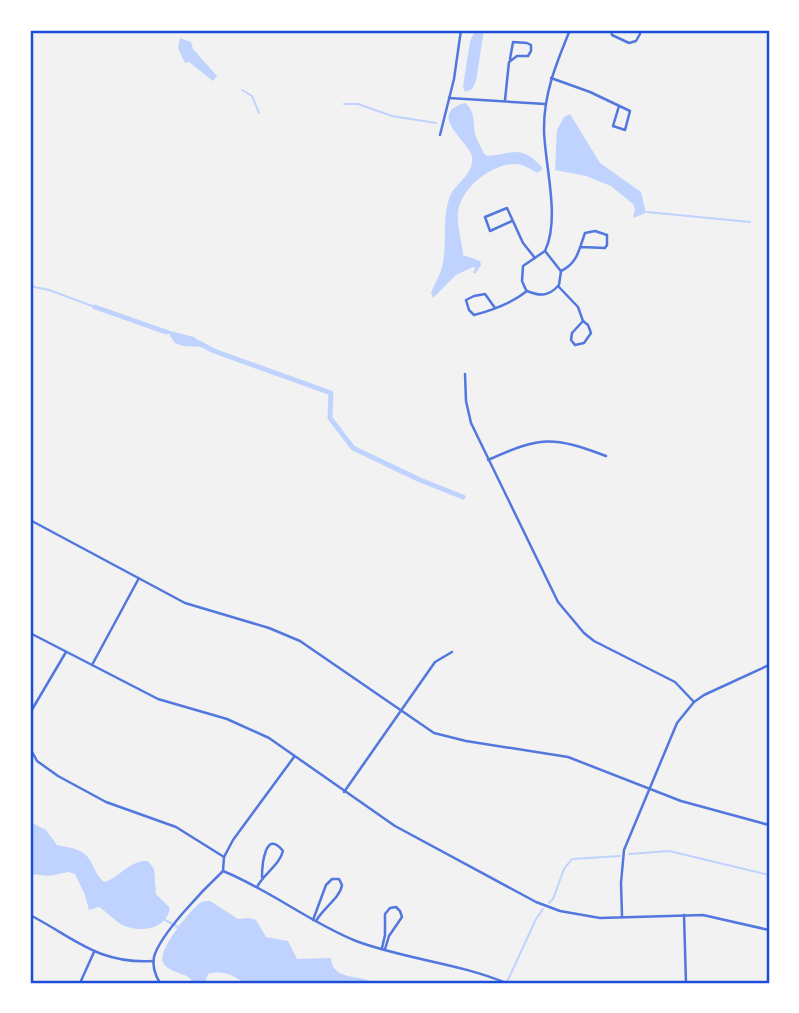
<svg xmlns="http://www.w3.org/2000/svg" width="799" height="1013" viewBox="0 0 799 1013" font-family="'Source Serif 4',serif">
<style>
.water{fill:#bfd3fe}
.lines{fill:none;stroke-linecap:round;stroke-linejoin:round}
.stream{stroke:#bfd3fe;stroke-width:2}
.canal{stroke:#bfd3fe;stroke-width:5}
.minor{stroke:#5277de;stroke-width:2.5}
.neatline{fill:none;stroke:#1d4ed8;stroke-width:2.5}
</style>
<rect width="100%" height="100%" fill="#f2f2f2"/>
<g class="water">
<polygon points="475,30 484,30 476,81 472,89 465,92 463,86 470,42"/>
<polygon points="180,38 191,42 193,49 217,76 213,81 189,62 185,63 178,48"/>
<path d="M465 103C477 112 472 126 476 137 478 143 482 148 484 154L488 156C514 153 521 145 542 167V170L537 173C531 169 524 165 517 164 492 163 461 188 458 212 457 228 462 241 463 255L480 261 481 265 476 273H473L475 268 473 267 456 275 433 298 431 293C435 283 441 274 443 263 447 242 442 220 449 199 454 183 474 176 472 157 470 142 425 114 465 103Z"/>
<polygon points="570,114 600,163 641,192 646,213 633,218 635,209 633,204 611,186 586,176 555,170 557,130 564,117"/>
<polygon points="162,329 194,337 203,344 202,347 183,346 175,343 169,334 162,332"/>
<path d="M30 822 46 830 57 845C70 848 84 848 91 862 95 870 98 877 104 882 119 879 128 860 148 861L154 869 156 894 170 908C166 930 140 933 122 925 114 920 107 912 99 907L89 910 85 895 75 874 68 872 49 876 30 874Z"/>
<path d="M210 901 238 919 249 918 256 920 266 937 288 941 297 959 331 958C332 981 359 974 374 983H244C233 975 223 970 208 974L205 983H193C189 971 169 975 163 962 157 951 190 910 200 903 203 901 206 901 210 901Z"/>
</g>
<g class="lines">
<g class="stream">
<polyline points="242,90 252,96 259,113"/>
<polyline points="344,104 358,104 392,116 436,123"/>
<polyline points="647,212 750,222"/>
<polyline points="30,286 49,290 95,307"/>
<polyline points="629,854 669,851 769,875"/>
<polyline points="549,903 553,899 564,869 572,859 620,856"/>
<polyline points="165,920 178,927"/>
<polyline points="507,982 536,919 543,909"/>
</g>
<g class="canal">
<polyline points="95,307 166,332"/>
<polyline points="199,343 214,351 331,393 330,418 353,448 420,480 463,497"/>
</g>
<g class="minor">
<polyline points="611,30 612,35 629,43 636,41 640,34 639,30"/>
<polyline points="551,78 590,92 630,111 625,130 613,126 619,106"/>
<polyline points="449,98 545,104"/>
<polyline points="505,100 509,62 517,56 528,56 531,51 531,45 527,43 513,42 510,59"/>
<polyline points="440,135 454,79 461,30"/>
<polyline points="512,221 490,231 485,217 507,208 523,243 535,258"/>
<path d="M545 251C561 218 544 163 544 128 544 92 557 62 570 30"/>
<polyline points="545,251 560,270"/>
<path d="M561 271C578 263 579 249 585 233L595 231 607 235V245L605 248 581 247"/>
<polyline points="559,285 561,271"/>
<polyline points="558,286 578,307 583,321"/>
<polyline points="526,290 522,281 523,266 545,251"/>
<path d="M495 308 485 294 474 296 466 300 469 310 474 315C493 310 512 303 527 291 539 296 548 297 558 286"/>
<polygon points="583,321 588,325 591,333 584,343 575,345 571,340 572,333"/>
<polyline points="465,374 466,401 471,423 558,602 584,633 594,641 675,682 694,702"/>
<path d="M488 460C541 436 552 436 606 456"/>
<polyline points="30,520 185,603 269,628 300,641 434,733 466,741 568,757 681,801 769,825"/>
<polyline points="30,633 158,699 227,719 269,738 395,826 536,902 560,911 600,918 703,915 769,930"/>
<polyline points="92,665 139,578"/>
<polyline points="30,713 66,652"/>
<polyline points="30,748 37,761 58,776 106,802 176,827 224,857"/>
<polyline points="344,792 435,662 452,652"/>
<path d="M223 871C270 890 309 922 356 941 404 959 458 963 506 983"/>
<polyline points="223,871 224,857 233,840 294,757"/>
<path d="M257 887C264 873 279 866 283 851 265 828 262 866 262 877"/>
<path d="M30 915C76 939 98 964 153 961"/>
<polyline points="684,915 686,983"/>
<polyline points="622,916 621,883 624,850 677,723 694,702 704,695 769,665"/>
<path d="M313 920 326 885 332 879H339L342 885C340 898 323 908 316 921"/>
<polyline points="382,948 385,935 385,914 390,908 396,907 400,911 402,917 389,936 385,949"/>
<polyline points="80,983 94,952"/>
<path d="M160 983C155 975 152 967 154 957 160 934 205 888 223 871"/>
</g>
</g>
<rect width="799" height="1013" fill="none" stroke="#ffffff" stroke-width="63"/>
<rect x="32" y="32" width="736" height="950" class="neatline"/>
</svg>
